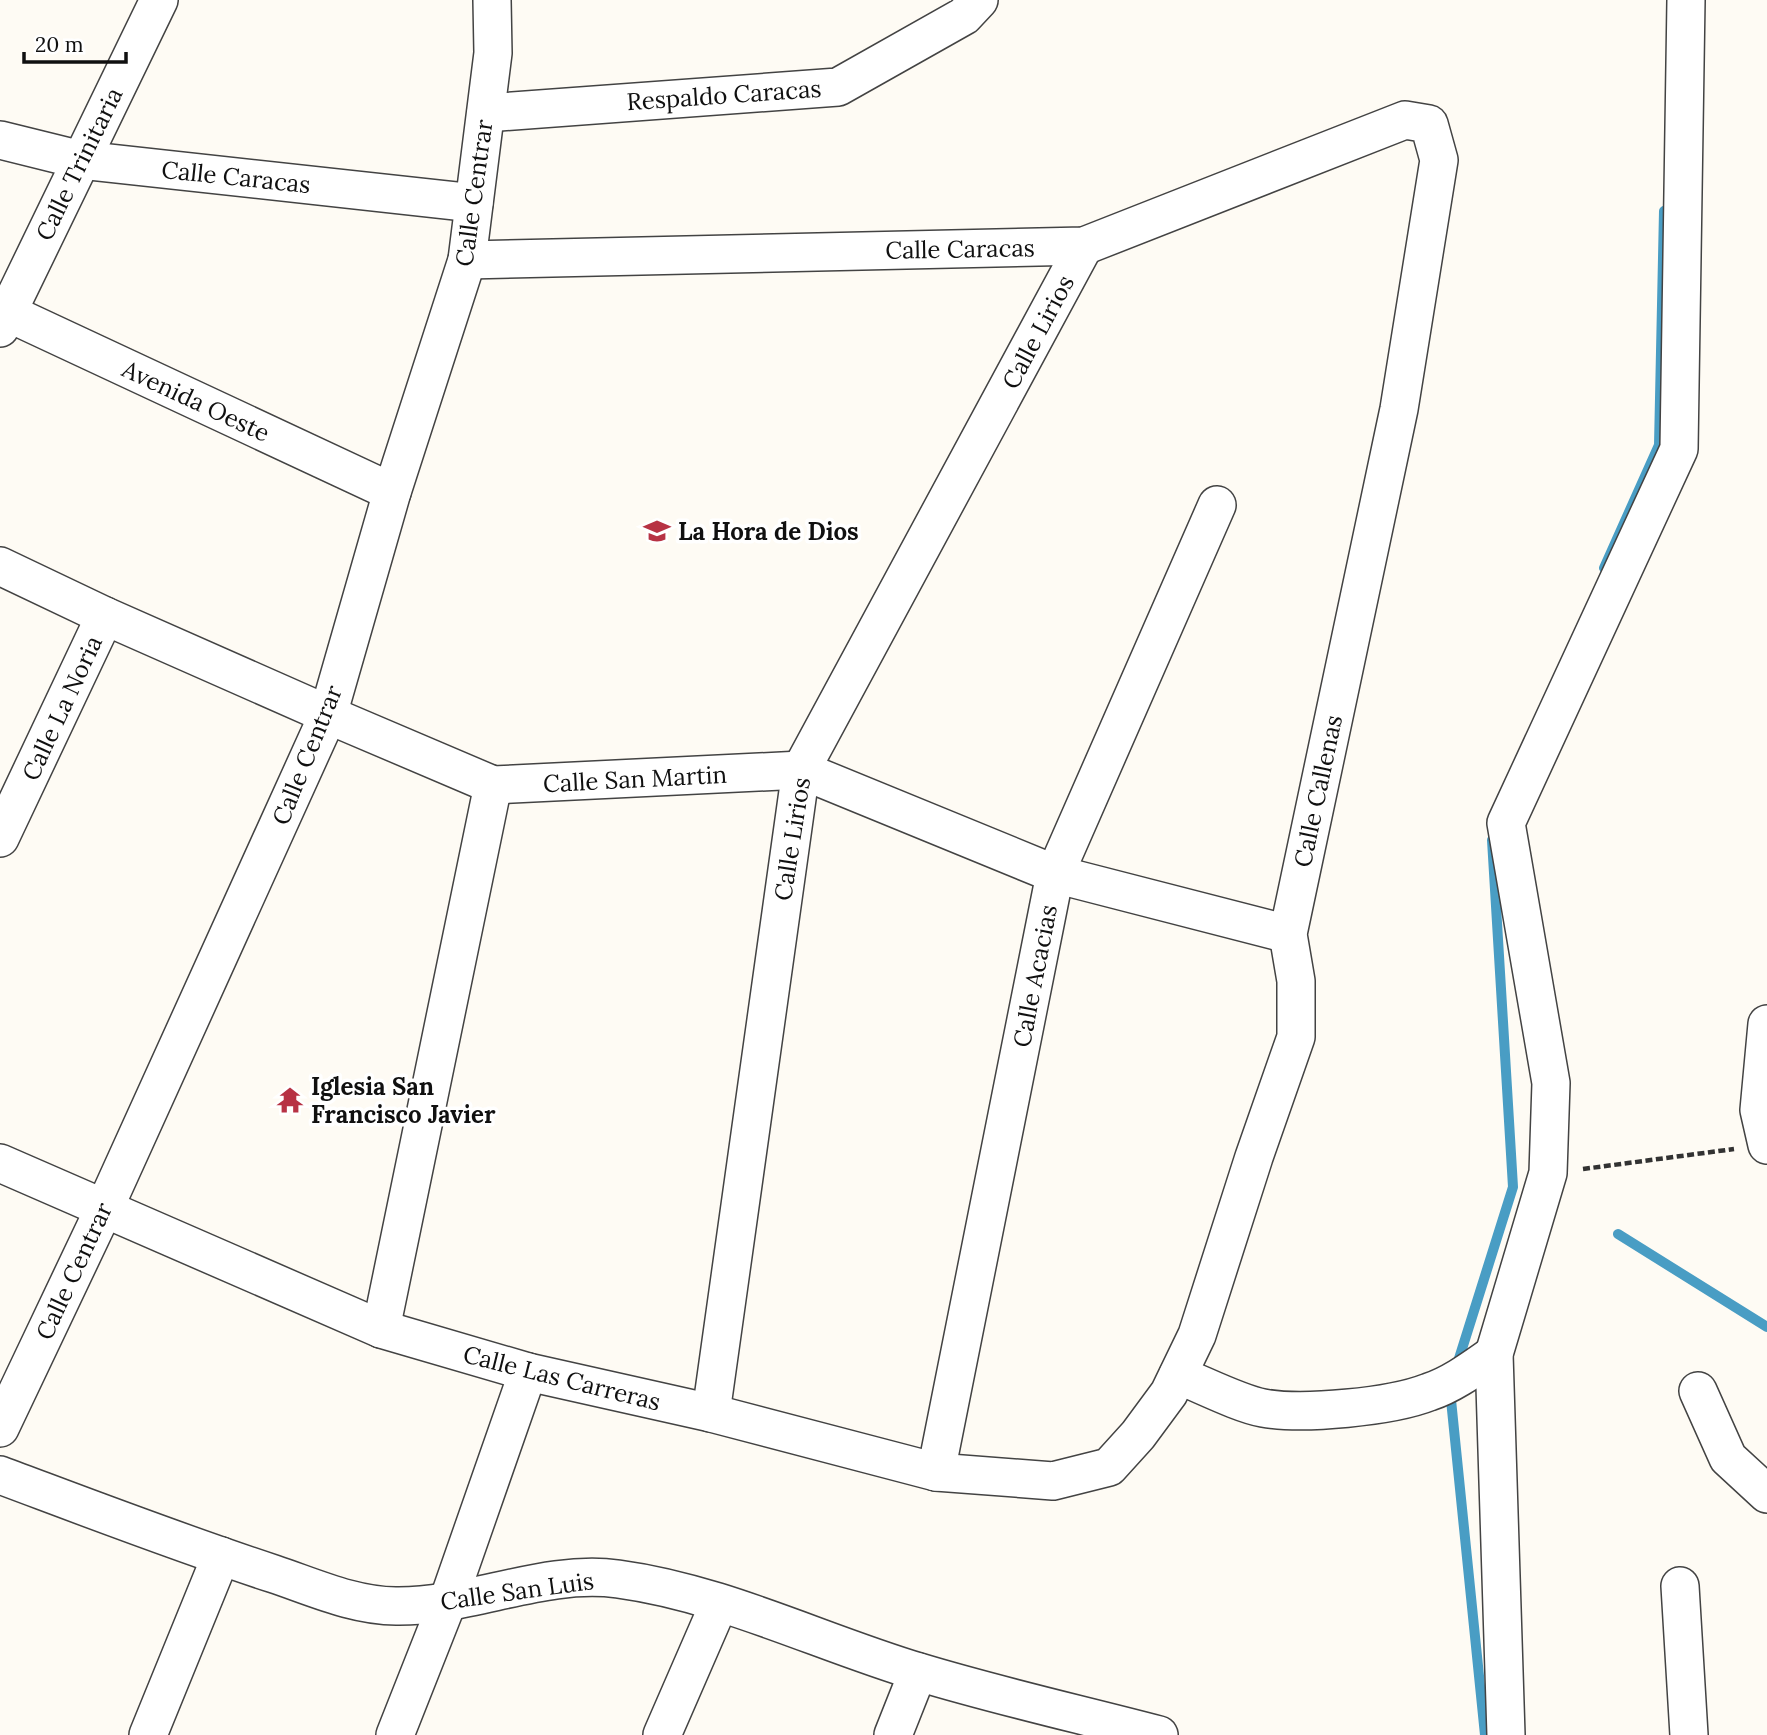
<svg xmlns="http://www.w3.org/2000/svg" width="1767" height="1735" viewBox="0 0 1767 1735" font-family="Lora,serif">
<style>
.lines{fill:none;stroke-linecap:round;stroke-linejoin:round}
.stream{stroke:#499dc4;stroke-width:10}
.street-casing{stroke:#434343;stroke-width:40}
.path{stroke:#323232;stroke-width:4.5;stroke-dasharray:7 3.5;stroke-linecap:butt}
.street{stroke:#fff;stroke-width:37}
.labels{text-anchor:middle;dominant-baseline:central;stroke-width:7;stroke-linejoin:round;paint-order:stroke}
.street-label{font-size:24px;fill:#101010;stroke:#fff}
.poi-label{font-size:24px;font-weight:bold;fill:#101010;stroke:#fff;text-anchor:start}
</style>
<rect width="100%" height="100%" fill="#fefbf4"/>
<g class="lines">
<g class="stream">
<polyline points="1604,568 1659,445 1664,211"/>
<polyline points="1618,1234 1767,1327"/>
<polyline points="1456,1368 1513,1187 1492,840"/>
<polyline points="1450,1390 1485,1735"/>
</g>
<g class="street-casing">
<g id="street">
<polyline points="486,113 838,87 964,16 979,0"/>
<polyline points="0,140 81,160 474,203"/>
<polyline points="0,309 392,492"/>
<polyline points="0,328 159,0"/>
<polyline points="0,566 105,616 345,722 493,785 801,770 1055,874 1288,934"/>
<polyline points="0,838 105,616"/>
<polyline points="1767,1024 1759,1110 1767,1145"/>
<polyline points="0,1163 381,1329 528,1372 711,1413 936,1472 1053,1481 1109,1467 1138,1435 1169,1393 1197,1335 1254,1157 1296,1037 1296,981 1288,934 1399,409 1439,160 1429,124 1405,120 1084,246 467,260"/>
<polyline points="381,1329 493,785"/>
<path d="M1178 1375C1201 1384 1240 1404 1263 1408 1303 1415 1391 1407 1429 1392 1453 1384 1474 1368 1494 1354"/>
<polyline points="1698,1391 1728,1458 1767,1494"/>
<polyline points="711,1413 801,770 1084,246"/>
<polyline points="0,1428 104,1209 328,715 392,492 467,260 493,53 492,0"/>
<polyline points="936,1472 1055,874 1217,505"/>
<path d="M0 1475C91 1509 182 1544 274 1574 313 1587 354 1606 396 1606 471 1607 543 1569 618 1579 722 1593 819 1642 919 1672 998 1696 1079 1714 1159 1735"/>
<polyline points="1680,1586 1689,1735"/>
<polyline points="148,1735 221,1556"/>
<polyline points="395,1735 448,1601 528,1372"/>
<polyline points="662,1735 719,1604"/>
<polyline points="893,1735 918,1672"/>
<polyline points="1506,1735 1494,1354 1548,1173 1551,1083 1506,823 1679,449 1686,0"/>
</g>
</g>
<polyline class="path" points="1583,1169 1734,1149"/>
<use href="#street" class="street"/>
</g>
<defs>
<g id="university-bare" transform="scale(2.1)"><path d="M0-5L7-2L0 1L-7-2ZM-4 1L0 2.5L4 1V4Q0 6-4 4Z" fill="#b73244" stroke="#fff" stroke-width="2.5" paint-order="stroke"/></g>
<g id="temple-bare" transform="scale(2.1)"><path d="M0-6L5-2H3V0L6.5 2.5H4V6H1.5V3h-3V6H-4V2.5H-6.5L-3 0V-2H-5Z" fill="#b73244" stroke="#fff" stroke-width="2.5" paint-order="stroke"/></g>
</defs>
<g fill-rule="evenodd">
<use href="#university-bare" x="657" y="531"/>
<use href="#temple-bare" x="290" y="1100"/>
</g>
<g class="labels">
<g class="street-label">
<text transform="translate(724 95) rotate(-4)">Respaldo Caracas</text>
<text transform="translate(79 164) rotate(-64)">Calle Trinitaria</text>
<text transform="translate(236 177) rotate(6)">Calle Caracas</text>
<text transform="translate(474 193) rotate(-82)">Calle Centrar</text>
<text transform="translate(960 249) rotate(-1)">Calle Caracas</text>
<text transform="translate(1038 332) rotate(-62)">Calle Lirios</text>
<text transform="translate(196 401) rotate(25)">Avenida Oeste</text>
<text transform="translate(62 708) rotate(-65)">Calle La Noria</text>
<text transform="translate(307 755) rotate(-68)">Calle Centrar</text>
<text transform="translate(635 779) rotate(-3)">Calle San Martin</text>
<text transform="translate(1318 791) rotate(-78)">Calle Callenas</text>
<text transform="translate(792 839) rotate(-81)">Calle Lirios</text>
<text transform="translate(1035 976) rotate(-79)">Calle Acacias</text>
<text transform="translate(74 1271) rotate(-65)">Calle Centrar</text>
<text transform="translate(562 1378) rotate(14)">Calle Las Carreras</text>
<text transform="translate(517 1591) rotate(-8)">Calle San Luis</text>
</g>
<g class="poi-label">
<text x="678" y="531">La Hora de Dios</text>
<text x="311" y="1086">Iglesia San<tspan x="311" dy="28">Francisco Javier</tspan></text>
</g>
</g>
<path d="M24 52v10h102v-10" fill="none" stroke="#101010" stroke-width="3.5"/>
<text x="35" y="52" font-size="21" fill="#101010" stroke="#ffffff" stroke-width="5" paint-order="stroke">20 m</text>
</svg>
